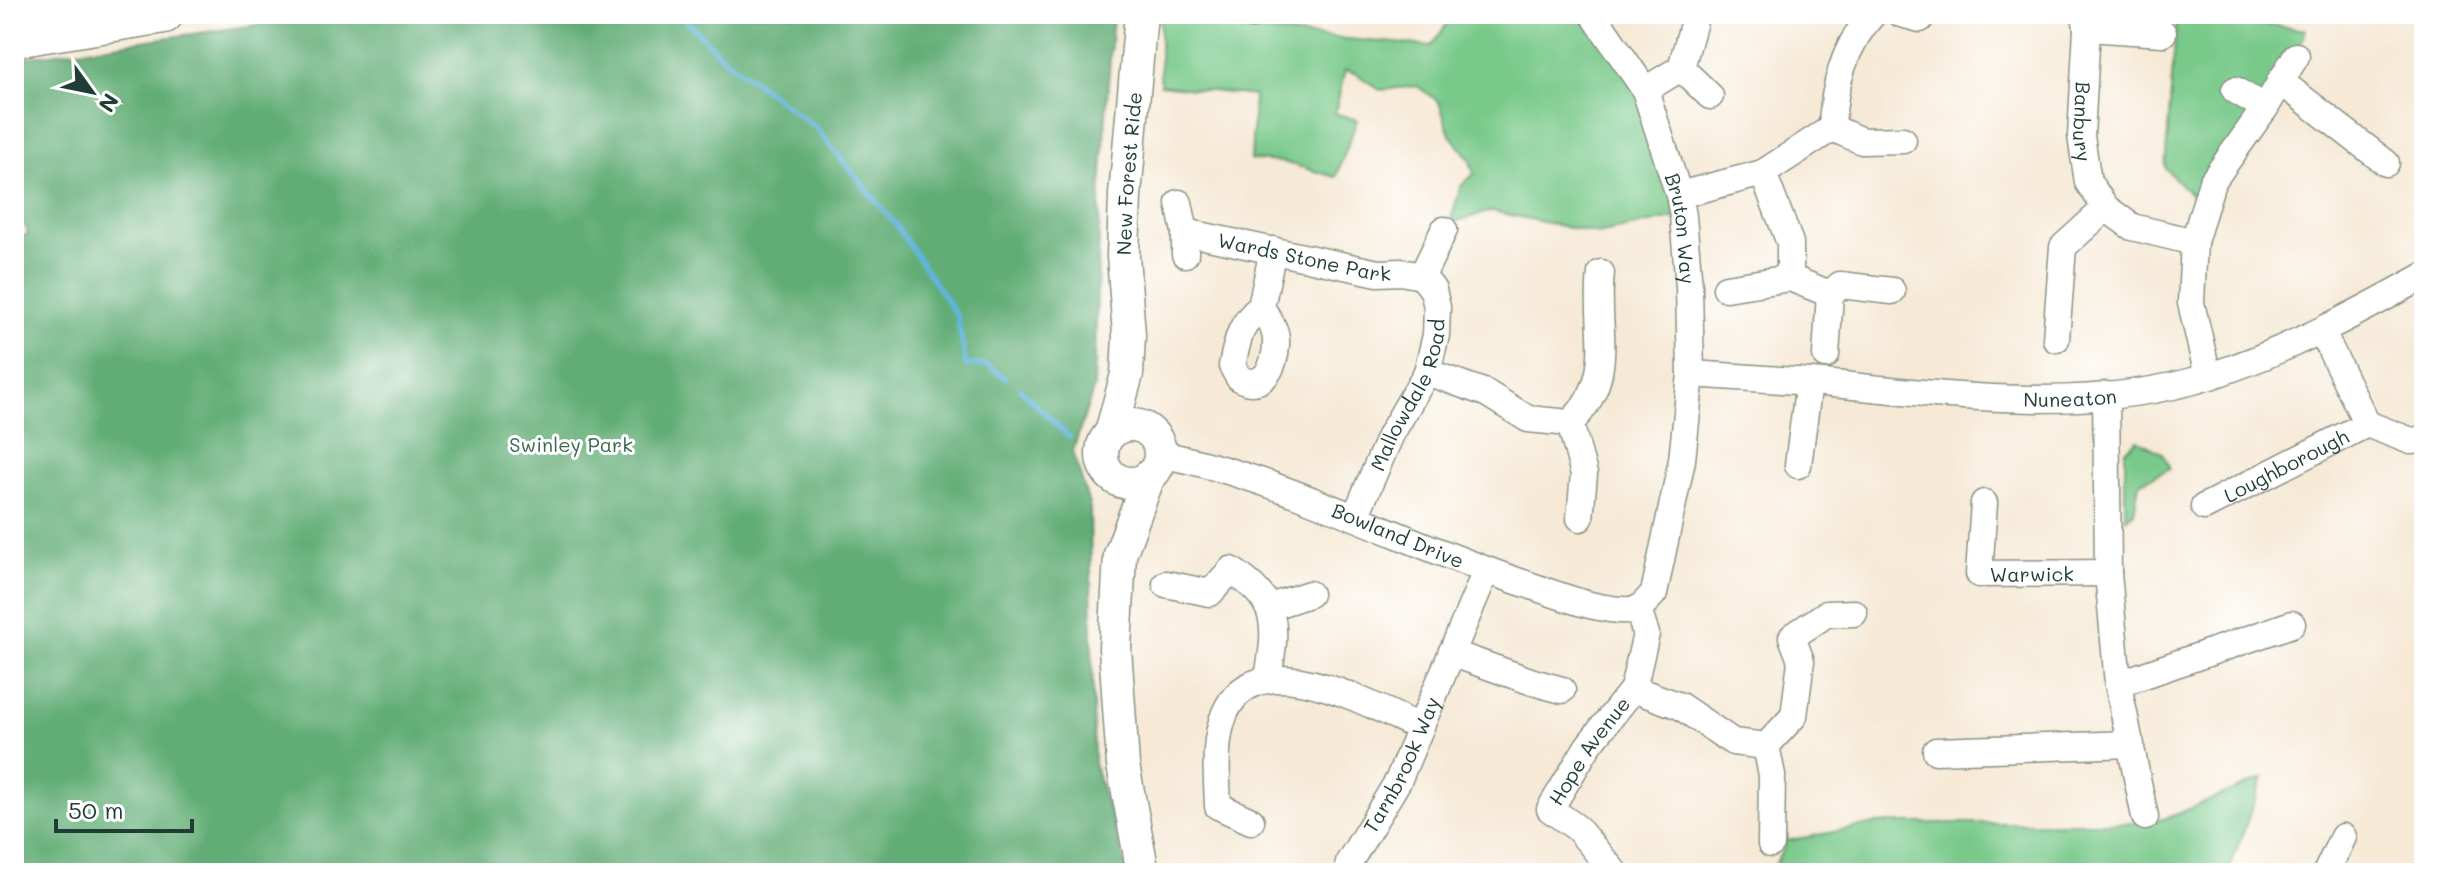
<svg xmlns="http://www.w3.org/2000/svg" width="2438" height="887" viewBox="0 0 2438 887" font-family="Mali,sans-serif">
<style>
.green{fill:#79c98a;stroke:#4c835f;stroke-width:2}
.forest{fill:#62ad76;stroke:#407555;stroke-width:2}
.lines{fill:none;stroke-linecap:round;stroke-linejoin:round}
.stream{stroke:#62b5de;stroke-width:5}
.minor-casing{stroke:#8a9384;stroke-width:29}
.major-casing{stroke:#8a9384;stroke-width:35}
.highway-casing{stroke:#8a9384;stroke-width:41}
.minor{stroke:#fff;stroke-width:26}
.major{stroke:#fff;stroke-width:32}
.highway{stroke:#fff;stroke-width:38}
.labels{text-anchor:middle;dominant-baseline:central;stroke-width:6;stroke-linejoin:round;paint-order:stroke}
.street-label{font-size:20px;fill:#1f3d34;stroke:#fff}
.park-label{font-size:20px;fill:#3a674e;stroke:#fff}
</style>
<rect width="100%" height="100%" fill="#fff"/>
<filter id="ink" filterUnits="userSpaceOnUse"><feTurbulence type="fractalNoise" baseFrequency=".0125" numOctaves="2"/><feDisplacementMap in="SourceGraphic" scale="16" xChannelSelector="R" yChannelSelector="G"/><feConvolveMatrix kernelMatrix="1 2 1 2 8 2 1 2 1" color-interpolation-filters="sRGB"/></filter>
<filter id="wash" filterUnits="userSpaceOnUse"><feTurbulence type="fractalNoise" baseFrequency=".006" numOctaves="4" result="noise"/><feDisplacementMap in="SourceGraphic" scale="32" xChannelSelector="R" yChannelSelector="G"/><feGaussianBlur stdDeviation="1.8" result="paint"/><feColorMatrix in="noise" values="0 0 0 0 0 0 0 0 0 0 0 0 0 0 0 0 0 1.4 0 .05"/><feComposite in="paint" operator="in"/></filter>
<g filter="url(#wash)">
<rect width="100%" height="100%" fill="#f6e9d5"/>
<g class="green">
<polygon points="1160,14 1239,14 1239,30 1431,46 1454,14 1593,14 1645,90 1683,216 1598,234 1492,211 1450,223 1461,186 1474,174 1470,160 1450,135 1439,102 1417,86 1380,90 1355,73 1345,70 1335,113 1357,120 1336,177 1283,162 1251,160 1254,96 1160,85"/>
<polygon points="2177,14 2199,14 2306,30 2296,56 2194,198 2165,168"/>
<polygon points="2137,440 2162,453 2170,468 2139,483 2134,512 2125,519 2125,451"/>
<polygon points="2263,778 2228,873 1738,873 1775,865 1787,841 1880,823 2147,823 2167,818"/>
</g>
<polygon class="forest" points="334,14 1113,14 1100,204 1094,387 1073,451 1090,508 1094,763 1128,873 14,873 14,240 28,234 14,199 14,59"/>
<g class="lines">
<g class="stream">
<polyline points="680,14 720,55 816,128 895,224 957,316 966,365 987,365 1005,378"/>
<polyline points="1020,389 1069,437"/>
</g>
</g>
</g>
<g filter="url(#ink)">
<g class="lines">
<g class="minor-casing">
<g id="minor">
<path id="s1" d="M1593 14 1645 90 1679 195 1683 216 1689 287 1691 374 1682 460 1654 593 1638 610"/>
<polyline points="1901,14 1920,19"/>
<path id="s2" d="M2085 14 2087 28 2081 136 2088 182 2106 208 2132 227 2194 242"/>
<polyline points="1252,15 1252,14"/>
<polyline points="2087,28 2163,33"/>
<polyline points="1681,68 1710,96"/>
<polyline points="2280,81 2386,163"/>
<polyline points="1645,90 1681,68 1694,21"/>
<polyline points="2235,90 2265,108"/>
<path d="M1832 128C1833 87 1845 44 1873 14"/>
<polyline points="1832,128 1862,141 1903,140"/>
<polyline points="1763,173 1790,243 1790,278 1830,294 1840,285 1892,291"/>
<polyline points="1679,195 1763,173 1832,128"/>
<polyline points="1179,203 1185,232 1185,254"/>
<path id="s3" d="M1185 232 1378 273 1401 272 1422 276"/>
<polyline points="1422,276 1444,230"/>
<polyline points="1726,288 1790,278"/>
<path d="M1261 307C1265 314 1271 322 1274 330 1280 345 1273 383 1251 382 1247 382 1243 380 1239 378L1232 366C1237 342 1240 322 1261 307L1273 250"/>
<polyline points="2056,339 2063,247 2106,208"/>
<polyline points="1826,355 1830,294"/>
<path d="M1427 372 1486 393 1528 419 1570 423C1619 376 1594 330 1601 273"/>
<path id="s4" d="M1691 374C1731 377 1772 379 1812 382 1939 394 2085 416 2210 376 2286 351 2354 315 2424 276"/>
<polyline points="2208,376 2191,303 2194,242 2212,182 2265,108 2296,56"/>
<polyline points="2106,395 2108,573 2118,684 2145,817"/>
<polyline points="1570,423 1584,474 1580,518"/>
<polyline points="2367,424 2411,441 2424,440"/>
<path id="s5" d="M1160 454C1288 479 1404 544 1526 584 1561 596 1601 613 1638 610"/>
<polyline points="1798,465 1809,382"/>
<path id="s6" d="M1984 503 1979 574 2108 573"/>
<path id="s7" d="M2204 507 2367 424 2322 332"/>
<path id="s8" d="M1355 517 1391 434 1427 372 1436 335 1437 307 1433 290 1422 276"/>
<path d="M1166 584 1210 593 1231 570C1280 602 1277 625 1268 678"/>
<polyline points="1270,607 1309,594"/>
<polyline points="1451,653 1533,682 1562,690"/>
<polyline points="2118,684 2292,624"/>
<polyline points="1633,689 1680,706 1733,742 1766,746 1794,716 1801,661 1792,637 1826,614 1854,613"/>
<polyline points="1766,746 1772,775 1771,844"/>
<polyline points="1936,751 2131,744"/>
<path d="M1251 821 1218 806C1217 776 1213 741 1225 713 1257 639 1371 706 1419 727"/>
<path id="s9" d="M1347 873 1349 862 1398 781 1486 571"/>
<path id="s10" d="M1615 873 1577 828 1550 809 1588 746 1633 689 1646 634 1638 610"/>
<polyline points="2326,873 2343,837"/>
</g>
</g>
<g class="major-casing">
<g id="major">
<circle cx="1131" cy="454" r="29"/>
<path id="s11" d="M1111 433 1127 374 1129 335 1123 256 1125 195 1141 14"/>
<polyline points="1143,873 1123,765 1115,648 1120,555 1149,476"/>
</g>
</g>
<g class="highway-casing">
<polyline id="highway" points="14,38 164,14"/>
</g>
<use href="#minor" class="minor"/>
<use href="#major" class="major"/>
<use href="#highway" class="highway"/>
</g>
</g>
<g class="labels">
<g class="street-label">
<text stroke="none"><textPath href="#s2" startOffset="108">Banbury</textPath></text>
<text stroke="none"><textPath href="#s11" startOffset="262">New Forest Ride</textPath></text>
<text stroke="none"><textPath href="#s1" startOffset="236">Bruton Way</textPath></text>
<text stroke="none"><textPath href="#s3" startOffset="122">Wards Stone Park</textPath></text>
<text stroke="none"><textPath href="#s8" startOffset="134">Mallowdale Road</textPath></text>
<text stroke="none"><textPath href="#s4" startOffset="380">Nuneaton</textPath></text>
<text stroke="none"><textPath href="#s7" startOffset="92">Loughborough</textPath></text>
<text stroke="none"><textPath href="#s5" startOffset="252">Bowland Drive</textPath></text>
<text stroke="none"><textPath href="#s6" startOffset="124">Warwick</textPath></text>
<text stroke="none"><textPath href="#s10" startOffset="162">Hope Avenue</textPath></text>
<text stroke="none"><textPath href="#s9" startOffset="122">Tarnbrook Way</textPath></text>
</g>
<g class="park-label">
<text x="571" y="444">Swinley Park</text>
</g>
</g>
<rect width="2438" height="887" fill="none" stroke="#fff" stroke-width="48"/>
<g transform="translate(92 92) rotate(123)" stroke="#ffffff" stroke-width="6" paint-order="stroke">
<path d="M0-6L14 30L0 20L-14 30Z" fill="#1f3d34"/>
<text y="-12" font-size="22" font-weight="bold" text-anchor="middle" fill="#1f3d34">N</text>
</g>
<path d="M56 819v12h136v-12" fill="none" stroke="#1f3d34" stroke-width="4"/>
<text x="68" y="819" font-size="24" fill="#1f3d34" stroke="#ffffff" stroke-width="6" paint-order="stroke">50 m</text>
</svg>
